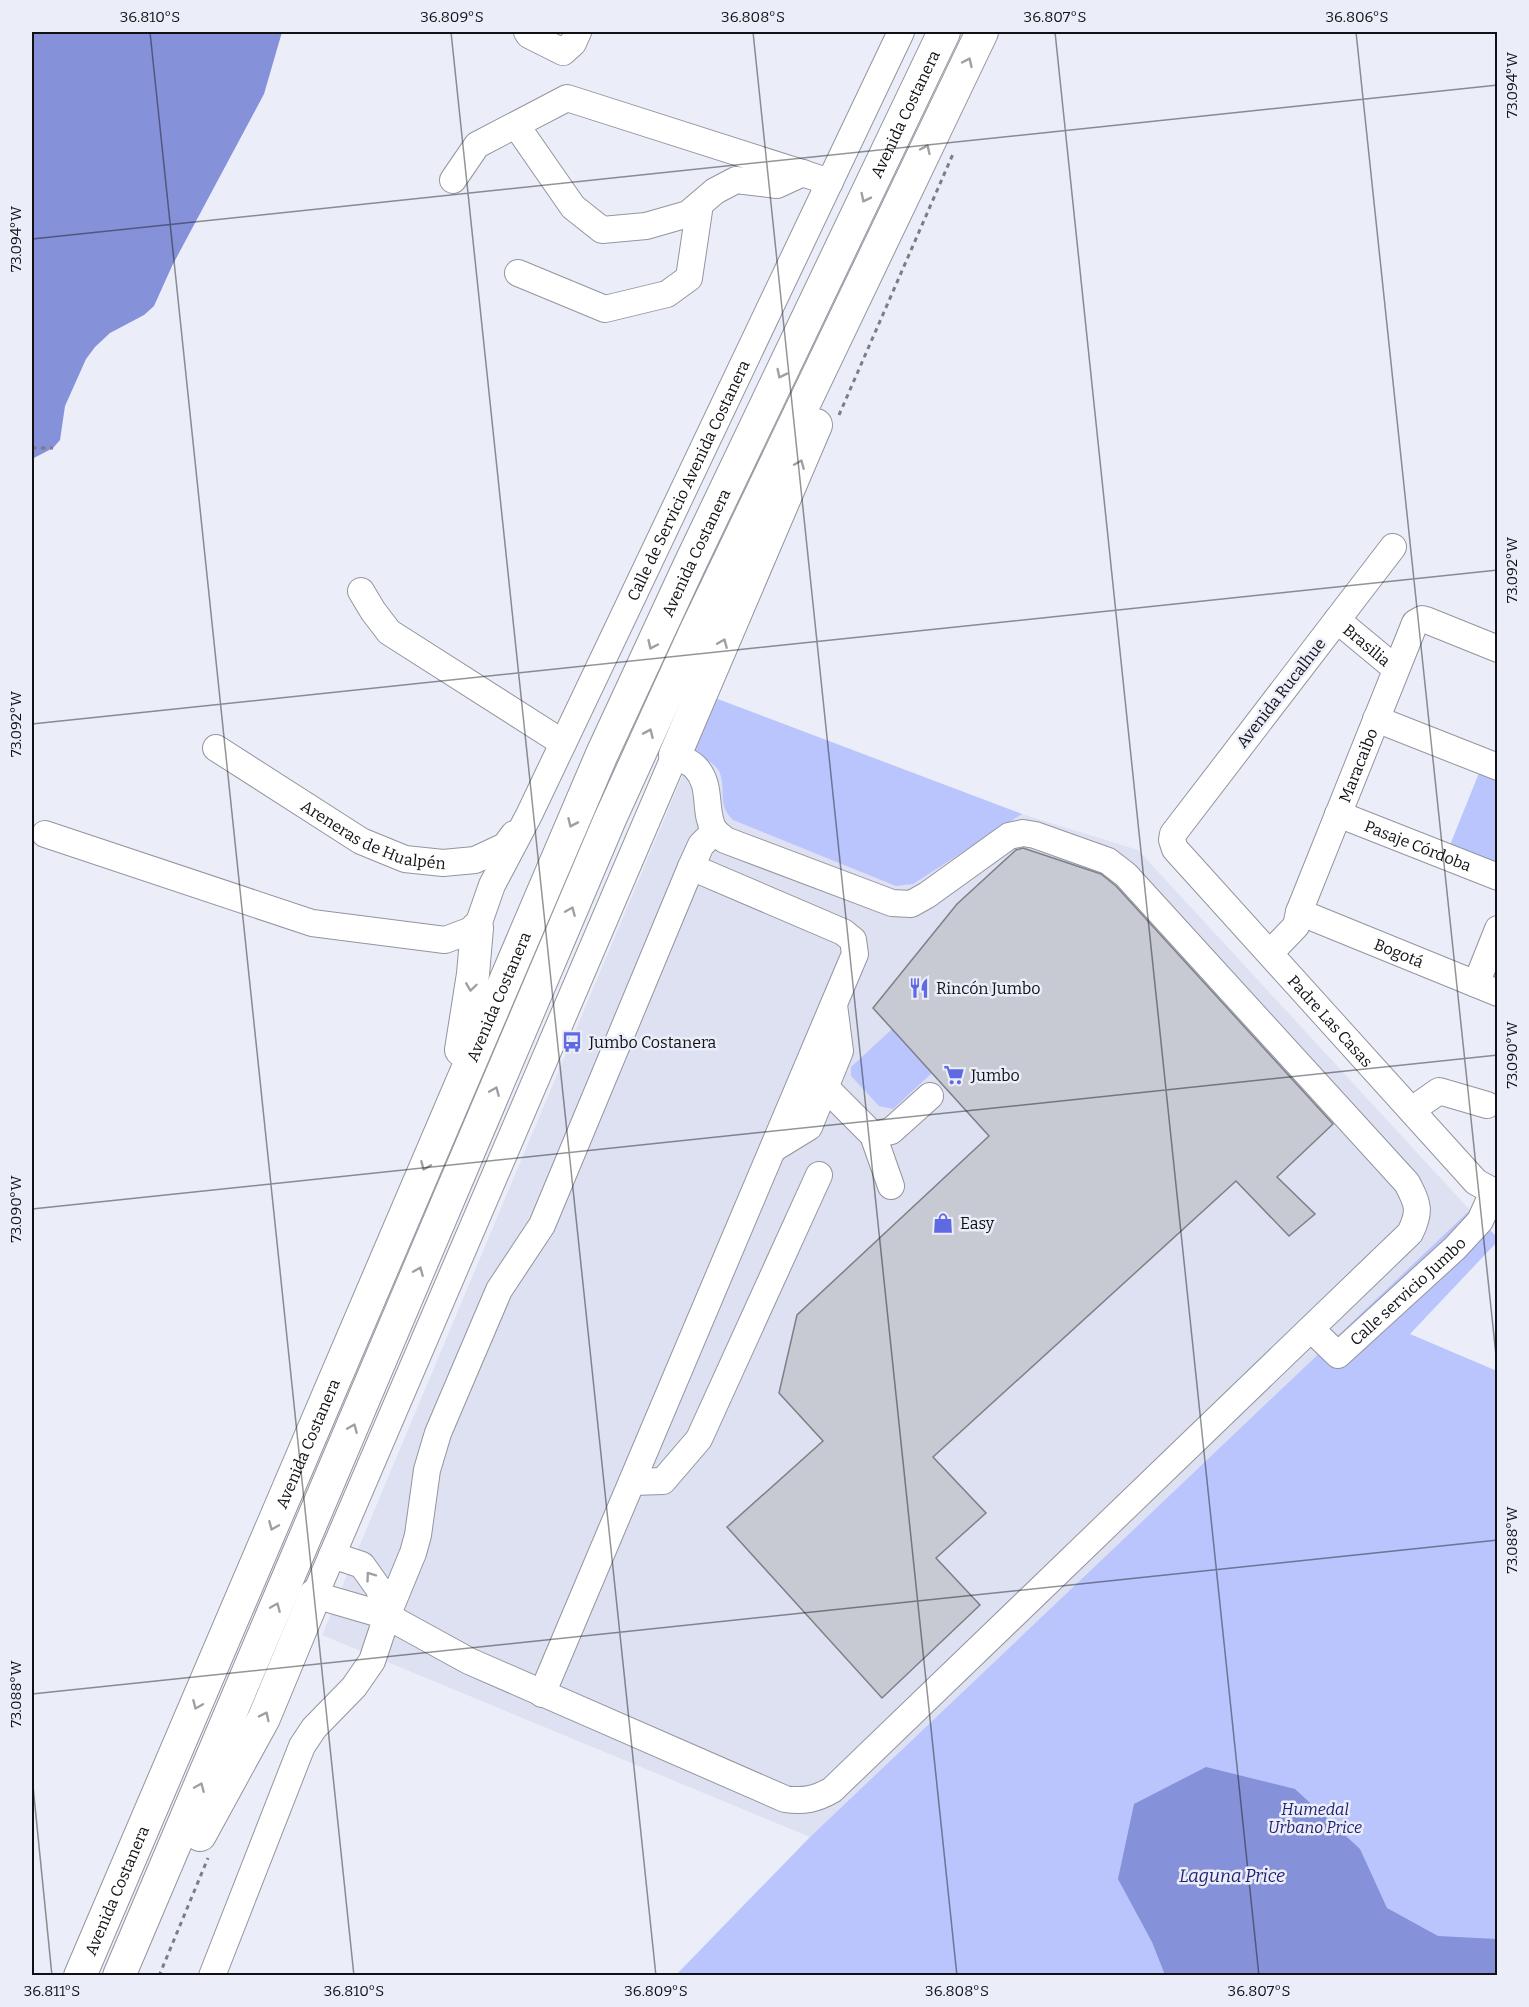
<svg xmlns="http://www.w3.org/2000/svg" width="1529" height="2007" viewBox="0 0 1529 2007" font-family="Bitter,serif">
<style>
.built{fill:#dde1f2}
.green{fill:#bac5fd}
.water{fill:#8591d9}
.building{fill:#c7c9d3;stroke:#7e8089;stroke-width:1.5}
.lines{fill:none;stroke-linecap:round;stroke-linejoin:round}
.minor-casing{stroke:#93959e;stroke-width:28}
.major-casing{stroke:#93959e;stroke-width:34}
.path{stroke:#7c7e85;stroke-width:3;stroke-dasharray:4.5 4.5;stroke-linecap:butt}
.minor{stroke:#fff;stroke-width:26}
.major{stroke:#fff;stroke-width:32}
.oneway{stroke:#9fa0a1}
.ticks{fill:none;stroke:#101114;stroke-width:1.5;stroke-opacity:0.45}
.labels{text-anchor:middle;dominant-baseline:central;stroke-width:5;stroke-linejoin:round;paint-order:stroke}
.street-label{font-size:16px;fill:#101114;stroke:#ebeef8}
.poi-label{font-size:16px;fill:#101114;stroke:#ebeef8;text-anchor:start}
.park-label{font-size:16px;font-style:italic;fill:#211f72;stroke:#ebeef8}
.water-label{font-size:18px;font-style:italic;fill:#211f72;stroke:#ebeef8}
.neatline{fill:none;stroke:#101114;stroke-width:2}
.ticks-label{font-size:15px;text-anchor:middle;fill:#101114}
</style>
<rect width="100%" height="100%" fill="#ebeef8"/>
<polygon class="built" points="715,698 1022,814 1138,850 1470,1210 810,1837 322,1635"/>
<g class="green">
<path d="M715 698 1022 814 913 884 896 886 733 820C716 804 727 788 719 771 714 762 701 757 692 752Z"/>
<polygon points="1481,768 1497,774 1497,870 1448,850"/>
<polygon points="892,1029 932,1073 893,1109 879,1106 851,1076 851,1067"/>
<polygon points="1470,1210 1497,1237 1497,1242 1410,1334 1497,1371 1497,1975 675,1976 810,1837"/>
</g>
<g class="water">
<polygon points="32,32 282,32 264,94 172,266 154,306 144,315 110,333 95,347 86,359 65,406 60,440 53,448 32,459"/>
<polygon points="1206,1767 1295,1789 1360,1849 1387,1908 1438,1936 1497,1939 1497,1975 1165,1975 1152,1942 1118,1879 1134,1804"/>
</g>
<polygon class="building" points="1023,848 1101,874 1116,886 1333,1124 1277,1177 1315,1214 1289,1236 1236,1181 933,1457 986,1513 936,1558 980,1605 882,1698 727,1527 823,1441 779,1393 797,1315 989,1136 873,1008 957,904 1016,850"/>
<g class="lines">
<g class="minor-casing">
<g id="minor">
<polyline points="527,32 529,35 563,52 573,43 578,32"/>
<polyline points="516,125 573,207 602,230 646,226 688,214 715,191 736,180 777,185 803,173"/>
<polyline points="453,180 477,145 567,98 830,182"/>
<polyline points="518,273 605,309 667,294 689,278 700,204"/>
<path id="s1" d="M1393 547 1173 834 1172 840 1175 849 1476 1182 1498 1194"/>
<polyline points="361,591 373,611 389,632 563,743"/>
<path id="s2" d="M1337 620 1396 669"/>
<polyline points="1376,719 1498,767"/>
<path id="s3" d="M216 748 361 841 405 859 443 863 475 860 505 846 514 834"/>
<path d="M675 755C682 759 690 762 695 767 713 785 703 811 714 830 717 834 722 837 725 840L892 903 911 904 927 895 1009 836 1023 833 1035 835 1108 861 1126 875 1407 1183C1418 1204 1421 1211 1410 1233L832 1790C816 1799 804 1802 785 1799L469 1661 387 1616 315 1595Z"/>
<path id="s4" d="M1338 814 1498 877"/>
<path id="s5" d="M45 834 312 923 445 940 477 928 492 885 529 815 901 32"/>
<path id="s6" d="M1299 912 1498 993"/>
<path id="s7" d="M1270 953 1296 926 1299 912 1415 623 1422 619 1426 620 1498 649"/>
<polyline points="1476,984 1498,929"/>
<polyline points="825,1087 873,1135 891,1186"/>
<polyline points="1412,1110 1439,1091 1487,1105"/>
<polyline points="873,1135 891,1131 930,1096"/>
<polyline points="773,1149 809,1127 840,1051 834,1005"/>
<path id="s8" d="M1311 1329 1338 1355 1455 1248 1480 1221 1493 1192"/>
<polyline points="632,1482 663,1481 699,1439 819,1175"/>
<polyline points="332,1555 362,1565 379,1589 387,1616"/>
<polyline points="542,1694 855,954 853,940 843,932 691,867"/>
<polyline points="212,1976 302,1746 314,1728 354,1687 372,1661 387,1616 413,1553 418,1535 427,1470 438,1433 499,1290 542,1225 691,867 701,845 715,831"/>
</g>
</g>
<g class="major-casing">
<g id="major">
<polyline points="675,755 816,425"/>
<polyline points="461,1050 473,974 477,928"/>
<polyline points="200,1835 264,1718 315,1595"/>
<path id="s9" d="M80 1976 602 754 689 566 944 32"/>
<polyline points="119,1976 610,819 695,632 982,32"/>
</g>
</g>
<g class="path">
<polyline points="839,415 953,154"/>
<polyline points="32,448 53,448"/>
<polyline points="159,1976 208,1858"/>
</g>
<use href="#minor" class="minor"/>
<use href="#major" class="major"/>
</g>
<defs><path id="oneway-chevron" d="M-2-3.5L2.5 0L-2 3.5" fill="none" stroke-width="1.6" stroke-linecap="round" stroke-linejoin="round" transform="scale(1.5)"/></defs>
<g class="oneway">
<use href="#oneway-chevron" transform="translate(968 62) rotate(-65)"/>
<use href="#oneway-chevron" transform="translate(926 149) rotate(-65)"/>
<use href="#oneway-chevron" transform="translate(865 198) rotate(116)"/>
<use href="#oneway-chevron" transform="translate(781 374) rotate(116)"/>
<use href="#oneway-chevron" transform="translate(800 464) rotate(-67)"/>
<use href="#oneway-chevron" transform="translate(723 643) rotate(-67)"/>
<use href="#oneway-chevron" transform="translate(652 645) rotate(115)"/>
<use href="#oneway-chevron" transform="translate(649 733) rotate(-66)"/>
<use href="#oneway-chevron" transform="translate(572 823) rotate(114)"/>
<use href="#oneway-chevron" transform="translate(571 911) rotate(-67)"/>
<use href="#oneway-chevron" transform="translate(471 987) rotate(98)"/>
<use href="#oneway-chevron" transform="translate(495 1091) rotate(-67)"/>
<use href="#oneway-chevron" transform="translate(425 1166) rotate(113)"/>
<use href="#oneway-chevron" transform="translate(419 1271) rotate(-67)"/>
<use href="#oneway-chevron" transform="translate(353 1428) rotate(-67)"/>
<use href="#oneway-chevron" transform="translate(273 1526) rotate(113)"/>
<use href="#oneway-chevron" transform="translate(370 1576) rotate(-126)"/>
<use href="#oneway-chevron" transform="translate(276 1607) rotate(-67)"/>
<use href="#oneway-chevron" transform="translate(197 1705) rotate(113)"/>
<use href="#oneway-chevron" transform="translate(265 1716) rotate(-64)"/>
<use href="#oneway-chevron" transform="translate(200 1787) rotate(-67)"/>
</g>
<path class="ticks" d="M150 32 354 1976M451 32 656 1976M753 32 957 1976M1055 32 1259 1976M1356 32 1498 1374M32 239 1498 85M32 724 1498 570M32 1209 1498 1055M32 1694 1498 1540M32 1776 52 1976"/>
<defs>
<g id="restaurant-bare" transform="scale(1.62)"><path d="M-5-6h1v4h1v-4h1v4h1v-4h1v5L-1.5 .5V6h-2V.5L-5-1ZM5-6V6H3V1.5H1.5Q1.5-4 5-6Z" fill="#5f69e1" stroke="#ebeef8" stroke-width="2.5" paint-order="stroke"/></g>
<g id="bus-bare" transform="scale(1.62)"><path d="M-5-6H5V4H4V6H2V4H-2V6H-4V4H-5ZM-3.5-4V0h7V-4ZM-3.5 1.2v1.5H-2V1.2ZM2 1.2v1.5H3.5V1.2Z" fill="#5f69e1" stroke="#ebeef8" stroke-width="2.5" paint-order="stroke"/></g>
<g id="supermarket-bare" transform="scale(1.62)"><path d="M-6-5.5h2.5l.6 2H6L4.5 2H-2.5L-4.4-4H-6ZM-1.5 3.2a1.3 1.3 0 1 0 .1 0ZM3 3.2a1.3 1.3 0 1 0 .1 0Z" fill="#5f69e1" stroke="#ebeef8" stroke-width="2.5" paint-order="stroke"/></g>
<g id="shop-bare" transform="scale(1.62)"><path d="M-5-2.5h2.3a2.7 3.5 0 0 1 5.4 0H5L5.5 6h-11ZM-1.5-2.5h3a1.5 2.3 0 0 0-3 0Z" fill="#5f69e1" stroke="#ebeef8" stroke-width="2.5" paint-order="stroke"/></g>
</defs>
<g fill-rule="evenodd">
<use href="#restaurant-bare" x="919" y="988"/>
<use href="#bus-bare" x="572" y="1042"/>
<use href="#supermarket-bare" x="954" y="1075"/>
<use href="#shop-bare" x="943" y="1223"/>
</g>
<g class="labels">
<g class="street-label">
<text stroke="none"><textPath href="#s9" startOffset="2037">Avenida Costanera</textPath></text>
<text stroke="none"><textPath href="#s5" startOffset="945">Calle de Servicio Avenida Costanera</textPath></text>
<text stroke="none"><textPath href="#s9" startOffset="1551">Avenida Costanera</textPath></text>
<text stroke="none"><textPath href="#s2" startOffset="39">Brasilia</textPath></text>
<text transform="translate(1281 693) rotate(-52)">Avenida Rucalhue</text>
<text stroke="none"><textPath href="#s7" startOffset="210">Maracaibo</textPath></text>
<text stroke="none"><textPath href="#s3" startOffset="182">Areneras de Hualpén</textPath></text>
<text stroke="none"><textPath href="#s4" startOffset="86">Pasaje Córdoba</textPath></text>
<text stroke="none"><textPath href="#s6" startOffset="108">Bogotá</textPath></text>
<text stroke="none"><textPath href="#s9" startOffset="1065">Avenida Costanera</textPath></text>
<text stroke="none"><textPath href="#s1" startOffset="609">Padre Las Casas</textPath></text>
<text stroke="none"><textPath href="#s8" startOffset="132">Calle servicio Jumbo</textPath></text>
<text stroke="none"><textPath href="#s9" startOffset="579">Avenida Costanera</textPath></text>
<text stroke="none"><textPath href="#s9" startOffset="93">Avenida Costanera</textPath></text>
</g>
<g class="poi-label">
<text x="936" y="988">Rincón Jumbo</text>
<text x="589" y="1042">Jumbo Costanera</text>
<text x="971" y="1075">Jumbo</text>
<text x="960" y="1223">Easy</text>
</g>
<g class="park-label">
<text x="1315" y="1809">Humedal<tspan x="1315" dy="18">Urbano Price</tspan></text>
</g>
<g class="water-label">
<text x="1232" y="1876">Laguna Price</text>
</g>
</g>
<rect width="1529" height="2007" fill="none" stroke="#ebeef8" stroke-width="66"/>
<rect x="33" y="33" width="1463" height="1941" class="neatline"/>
<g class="ticks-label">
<text x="150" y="22">36.810°S</text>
<text x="452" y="22">36.809°S</text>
<text x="753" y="22">36.808°S</text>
<text x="1055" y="22">36.807°S</text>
<text x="1357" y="22">36.806°S</text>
<text transform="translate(1512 85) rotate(-90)" y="5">73.094°W</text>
<text transform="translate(16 239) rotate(-90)" y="5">73.094°W</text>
<text transform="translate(1512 570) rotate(-90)" y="5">73.092°W</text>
<text transform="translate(16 724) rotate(-90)" y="5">73.092°W</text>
<text transform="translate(1512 1055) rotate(-90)" y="5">73.090°W</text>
<text transform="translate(16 1209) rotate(-90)" y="5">73.090°W</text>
<text transform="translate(1512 1540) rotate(-90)" y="5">73.088°W</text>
<text transform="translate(16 1694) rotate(-90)" y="5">73.088°W</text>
<text x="52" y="1996">36.811°S</text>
<text x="354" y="1996">36.810°S</text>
<text x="656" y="1996">36.809°S</text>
<text x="957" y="1996">36.808°S</text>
<text x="1259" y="1996">36.807°S</text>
</g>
</svg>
